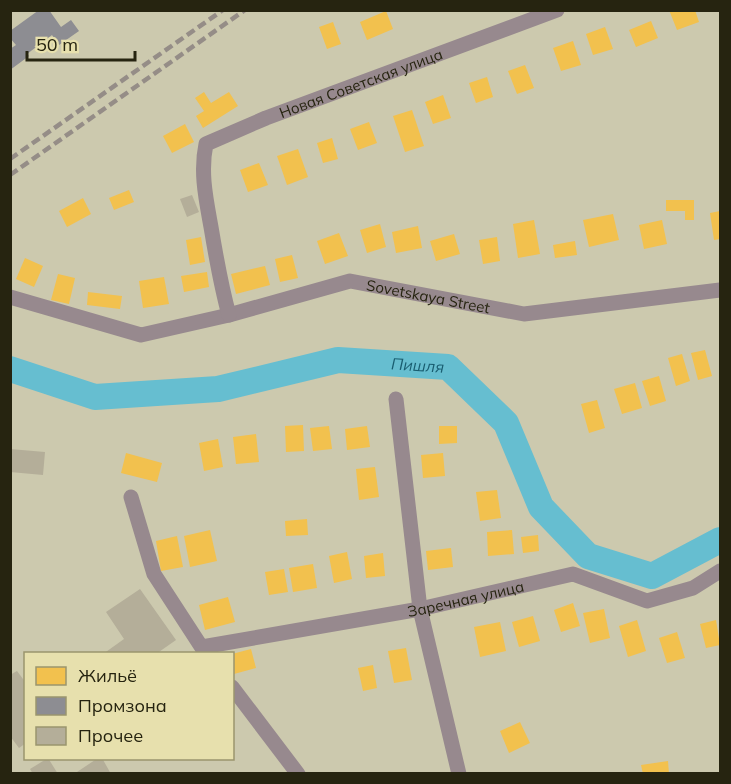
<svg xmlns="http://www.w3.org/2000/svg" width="731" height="784" viewBox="0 0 731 784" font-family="Mulish,sans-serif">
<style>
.homes{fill:#f2c14e}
.industry{fill:#8d8d92}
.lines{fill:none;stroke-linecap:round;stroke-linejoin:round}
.river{stroke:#66bed0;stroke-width:26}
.building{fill:#b4ae99}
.minor{stroke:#97898e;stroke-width:15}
.rail{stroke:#958d87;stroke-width:4.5;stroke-dasharray:9 4.5;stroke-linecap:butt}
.labels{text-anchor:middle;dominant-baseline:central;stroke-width:6;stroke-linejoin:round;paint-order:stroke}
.street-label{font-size:15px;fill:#262410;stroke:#e7e0ad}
.water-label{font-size:16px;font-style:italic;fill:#195d70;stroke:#e7e0ad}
</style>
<rect width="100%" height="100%" fill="#ccc9ae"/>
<g class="homes">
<polygon points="669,10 695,10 699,22 677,30"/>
<polygon points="386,11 393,29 367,40 360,22"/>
<polygon points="651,21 658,38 636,47 629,30"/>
<polygon points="333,22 341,44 327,49 319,27"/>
<polygon points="605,27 613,49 593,55 586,34"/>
<polygon points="573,41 581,65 561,71 553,48"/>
<polygon points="525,65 534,88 517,94 508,71"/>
<polygon points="487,77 493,97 476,103 469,83"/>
<polygon points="204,92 211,103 229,92 238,106 203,128 196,116 204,111 195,98"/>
<polygon points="443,95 451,118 433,124 425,102"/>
<polygon points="412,110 424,146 405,152 393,116"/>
<polygon points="369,122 377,143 358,150 350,129"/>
<polygon points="185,124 194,142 172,153 163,136"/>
<polygon points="332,138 338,159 323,163 317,143"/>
<polygon points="298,149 308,177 287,185 277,156"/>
<polygon points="259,163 268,185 248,192 240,170"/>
<polygon points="129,190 134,202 114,210 109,198"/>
<polygon points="83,198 91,214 67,227 59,211"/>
<polygon points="666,200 694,200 694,220 685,220 685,211 666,211"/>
<polygon points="720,211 720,239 714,240 710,213"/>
<polygon points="613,214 619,240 589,247 583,220"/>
<polygon points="534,220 540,254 518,258 513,224"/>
<polygon points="662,220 667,244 644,249 639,225"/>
<polygon points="380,224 386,247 367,253 360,230"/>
<polygon points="418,226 422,248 396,253 392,232"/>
<polygon points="339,233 348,256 325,264 317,241"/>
<polygon points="454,234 460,254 436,261 430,241"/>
<polygon points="201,237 205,262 190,265 186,240"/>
<polygon points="497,237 500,261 483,264 479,240"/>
<polygon points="575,241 577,255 555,258 553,245"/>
<polygon points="292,255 298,278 280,282 275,259"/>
<polygon points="25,258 43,266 34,287 16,279"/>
<polygon points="265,266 270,285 236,294 231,274"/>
<polygon points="207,272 209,287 184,292 181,276"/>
<polygon points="58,274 75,278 69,304 51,300"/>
<polygon points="164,277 169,304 143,308 139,281"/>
<polygon points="88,292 122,296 120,309 87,305"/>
<polygon points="705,350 712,376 698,380 691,353"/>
<polygon points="682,354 690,381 676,386 668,358"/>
<polygon points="659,376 666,401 650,406 642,381"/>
<polygon points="635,383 642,408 622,414 614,389"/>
<polygon points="597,400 605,428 589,433 581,404"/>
<polygon points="303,425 304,451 286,452 285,426"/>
<polygon points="329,426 332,449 313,451 310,428"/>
<polygon points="367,426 370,447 347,450 345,429"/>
<polygon points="439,426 457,426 457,443 439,444"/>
<polygon points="256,434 259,462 236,464 233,437"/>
<polygon points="218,439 223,467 204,471 199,443"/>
<polygon points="126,453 162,463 157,482 121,473"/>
<polygon points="443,453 445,476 423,478 421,455"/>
<polygon points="375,467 379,497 359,500 356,469"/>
<polygon points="497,490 501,518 480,521 476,492"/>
<polygon points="307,519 308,535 286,536 285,521"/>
<polygon points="210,530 217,561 190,567 184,536"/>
<polygon points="512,530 514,554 488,556 487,532"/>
<polygon points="538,535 539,551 523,553 521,537"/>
<polygon points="177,536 183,567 161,571 156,541"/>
<polygon points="451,548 453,567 428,570 426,551"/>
<polygon points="347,552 352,579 334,583 329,556"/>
<polygon points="383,553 385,576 366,578 364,556"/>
<polygon points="313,564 317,588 293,592 289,568"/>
<polygon points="284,569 288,592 269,595 265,572"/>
<polygon points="228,597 235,622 205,630 199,605"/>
<polygon points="573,603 580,626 561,632 554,610"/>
<polygon points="604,609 610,638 590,643 583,613"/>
<polygon points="533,616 540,641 519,647 512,622"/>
<polygon points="637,620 646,651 628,657 619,626"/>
<polygon points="716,620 720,645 706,648 700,624"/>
<polygon points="500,622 506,651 480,657 474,627"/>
<polygon points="677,632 685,658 667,663 659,638"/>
<polygon points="406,648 412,680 394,683 388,651"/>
<polygon points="251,649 256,668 234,674 232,654"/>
<polygon points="373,665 377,688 363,691 358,668"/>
<polygon points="520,722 530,743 509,753 500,731"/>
<polygon points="668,761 669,774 643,774 641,765"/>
</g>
<polygon class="industry" points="39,10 49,10 61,27 71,20 79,31 59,45 52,35 27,54 29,56 10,70 10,49 16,45 10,38 10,31"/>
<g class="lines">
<path class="river" id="s1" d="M10 369 95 397 218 389 338 360 448 367 506 423 541 507 588 556 652 576 720 540"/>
</g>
<g class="building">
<polygon points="192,195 199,212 187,217 180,199"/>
<polygon points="10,449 45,452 43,475 10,472"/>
<polygon points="140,589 176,640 156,654 103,654 124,639 106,612"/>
<polygon points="17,671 26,683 26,743 19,748 10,736 10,675"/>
<polygon points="48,758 58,774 33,774 30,769"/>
<polygon points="98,758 102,758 111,774 74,774"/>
</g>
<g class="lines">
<g class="minor">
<path id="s2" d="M10 297 141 335 229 315 350 281 524 314 720 290"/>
<path id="s3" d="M229 315C221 286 216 257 211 227 206 199 200 172 206 144L266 118 557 10"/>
<polyline points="396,399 420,609 459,774"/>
<polyline points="131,497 154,574 206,654"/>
<path id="s4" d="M202 647 420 609 573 574 647 601 693 588 720 571"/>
<polyline points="232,687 298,774"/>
</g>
<g class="rail">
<polyline points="10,159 223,10"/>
<polyline points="10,175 245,10"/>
</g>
</g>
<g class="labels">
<g class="street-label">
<text stroke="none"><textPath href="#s3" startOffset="340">Новая Советская улица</textPath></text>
<text stroke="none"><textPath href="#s2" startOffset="432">Sovetskaya Street</textPath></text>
<text stroke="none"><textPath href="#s4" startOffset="268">Заречная улица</textPath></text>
</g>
<g class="water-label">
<text stroke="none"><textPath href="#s1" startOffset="416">Пишля</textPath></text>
</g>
</g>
<rect width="731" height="784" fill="none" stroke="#262410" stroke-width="24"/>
<rect x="24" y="652" width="210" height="108" fill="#e7e0ad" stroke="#9a956e" stroke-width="1.5"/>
<rect x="36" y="667" width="30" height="18" fill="#f2c14e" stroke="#9a956e" stroke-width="1.5"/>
<text x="78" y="682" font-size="18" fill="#262410">Жильё</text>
<rect x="36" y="697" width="30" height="18" fill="#8d8d92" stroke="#9a956e" stroke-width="1.5"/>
<text x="78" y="712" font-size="18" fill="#262410">Промзона</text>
<rect x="36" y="727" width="30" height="18" fill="#b4ae99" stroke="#9a956e" stroke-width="1.5"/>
<text x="78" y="742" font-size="18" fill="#262410">Прочее</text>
<path d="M27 51v9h108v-9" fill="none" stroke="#262410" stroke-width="3"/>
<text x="36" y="51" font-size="18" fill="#262410" stroke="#e7e0ad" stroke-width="4.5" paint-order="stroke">50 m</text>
</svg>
